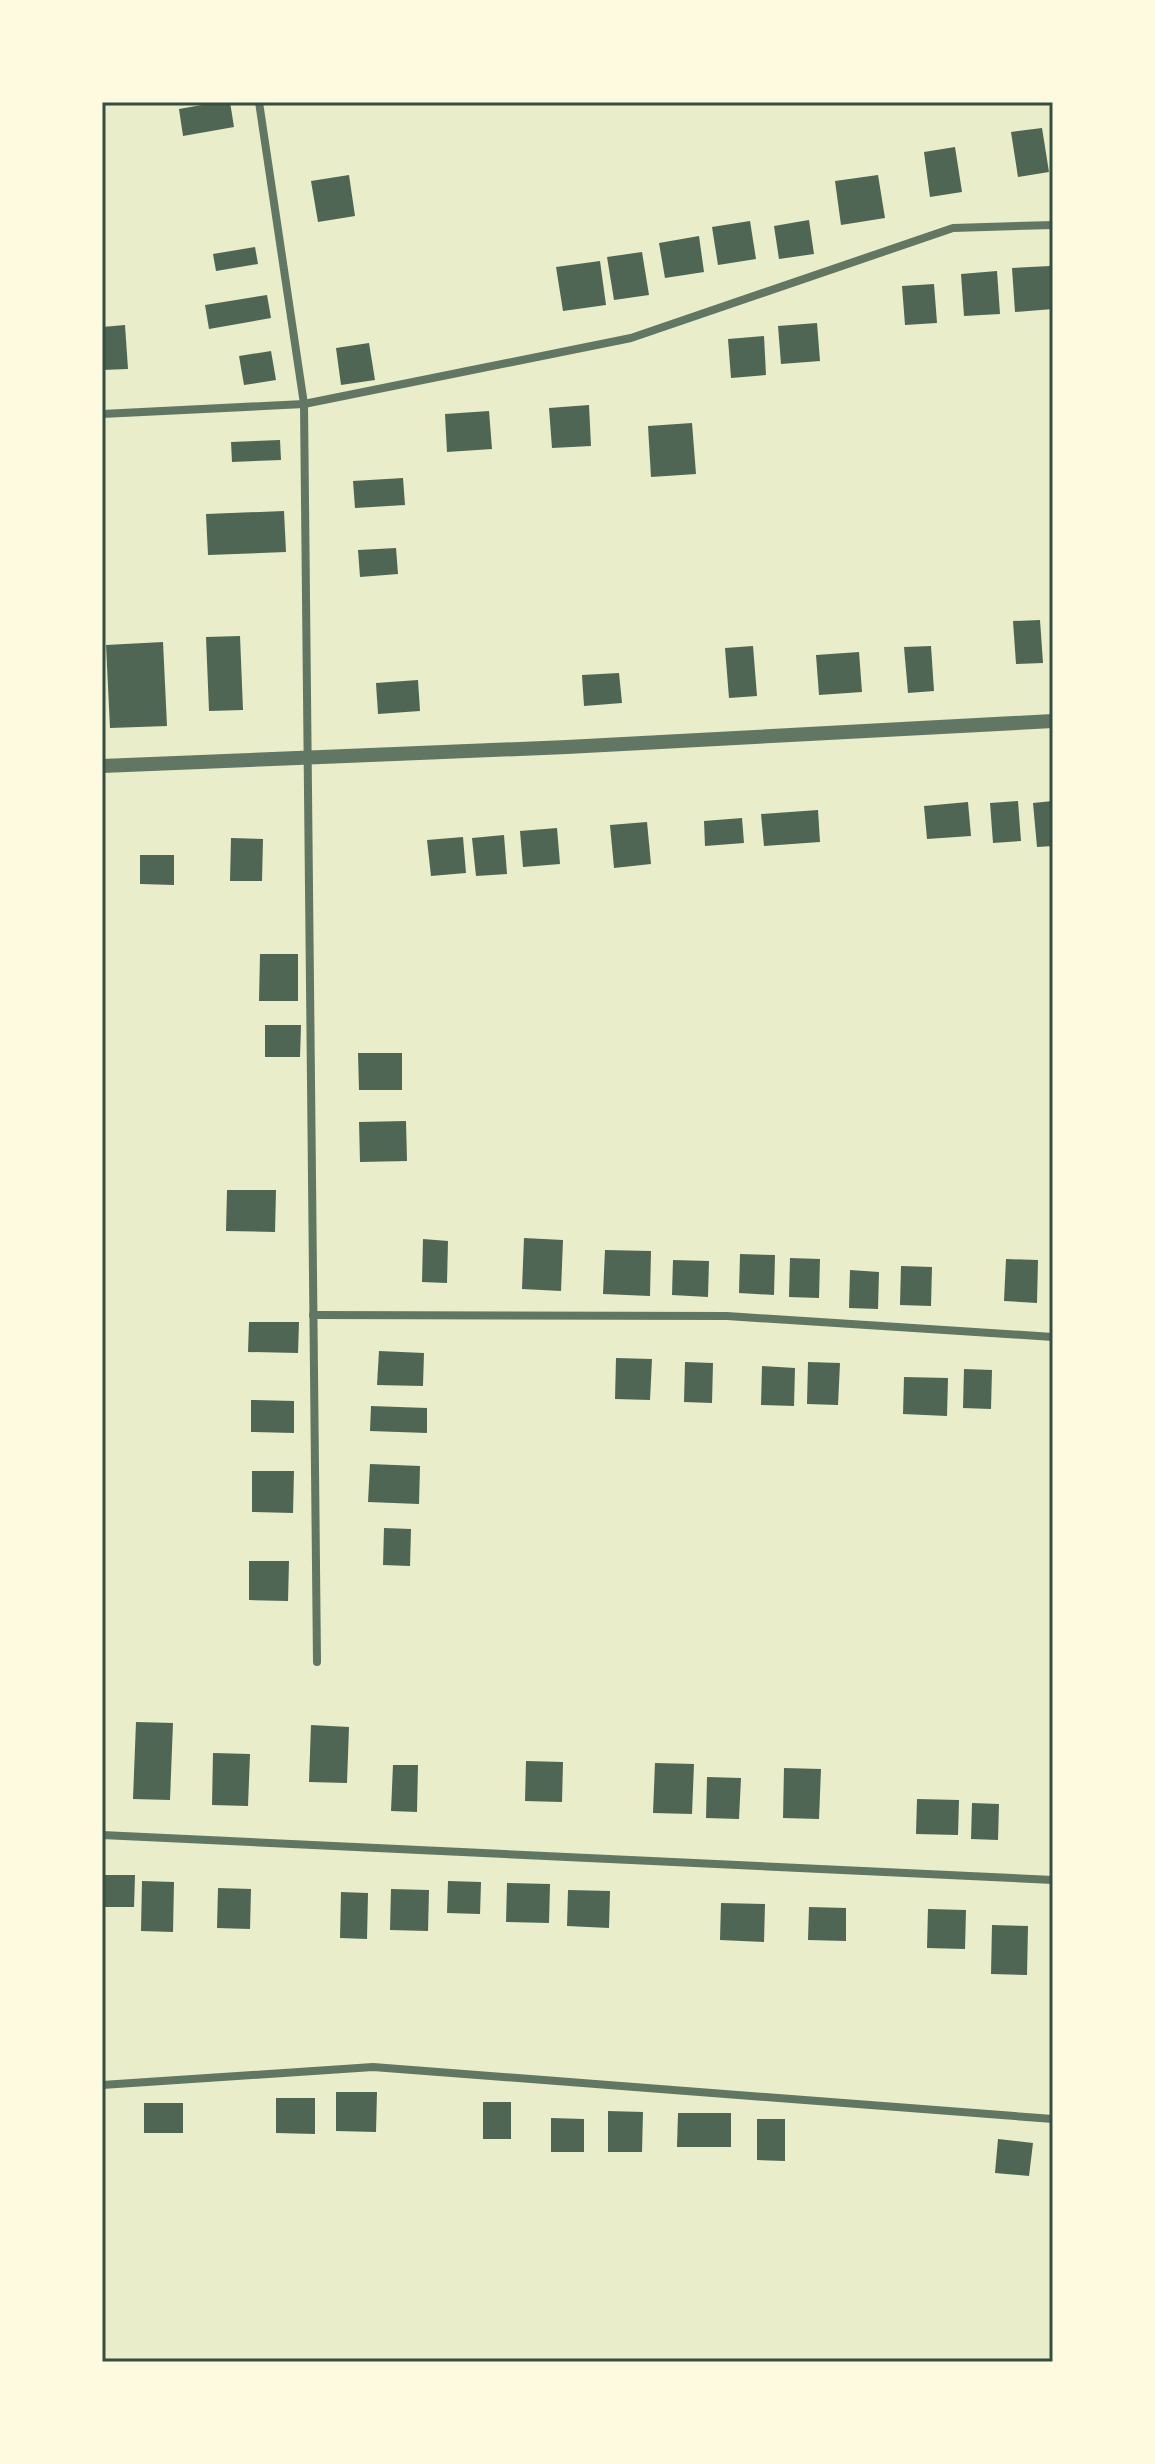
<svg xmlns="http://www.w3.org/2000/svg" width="1155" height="2464" viewBox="0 0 1155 2464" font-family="Overpass,sans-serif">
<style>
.building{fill:#4f6655}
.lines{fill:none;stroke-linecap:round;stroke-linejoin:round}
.minor{stroke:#617663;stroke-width:8}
.tertiary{stroke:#617663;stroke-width:14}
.neatline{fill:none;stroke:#344e41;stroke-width:3}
</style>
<rect width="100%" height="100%" fill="#e9edc9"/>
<g class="building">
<polygon points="219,102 230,102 234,127 183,136 179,109"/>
<polygon points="1042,128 1049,172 1018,177 1011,132"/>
<polygon points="955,147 962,192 930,197 924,152"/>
<polygon points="349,175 355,216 318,222 311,181"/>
<polygon points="878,175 885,218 841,225 835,181"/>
<polygon points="809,220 814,254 779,259 774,226"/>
<polygon points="750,221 756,259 718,265 712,227"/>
<polygon points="699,236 704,272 665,278 659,243"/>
<polygon points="255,247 258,264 216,271 213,254"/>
<polygon points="642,252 649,295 614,300 607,257"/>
<polygon points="600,261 606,305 563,311 556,267"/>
<polygon points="1050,266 1053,309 1015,312 1012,268"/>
<polygon points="997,271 1000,314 964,316 961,274"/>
<polygon points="934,284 937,323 905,325 902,286"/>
<polygon points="267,295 271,318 209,329 205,305"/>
<polygon points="817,323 820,361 781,364 778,326"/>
<polygon points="125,325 128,369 102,370 102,327"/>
<polygon points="764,336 766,375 731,378 728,339"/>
<polygon points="369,343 375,380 341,385 336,348"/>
<polygon points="271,351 276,380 244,385 239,356"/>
<polygon points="589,405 591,446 552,448 549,408"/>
<polygon points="489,411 492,449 447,452 445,414"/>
<polygon points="692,423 696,474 651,477 648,426"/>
<polygon points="280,440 281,460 232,462 231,442"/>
<polygon points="403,478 405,505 355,508 353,481"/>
<polygon points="284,511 286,552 208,555 206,514"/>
<polygon points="396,548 398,574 360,577 358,550"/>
<polygon points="1040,620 1043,663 1016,664 1013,621"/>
<polygon points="240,636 243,710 209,711 206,637"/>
<polygon points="163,642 167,726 110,728 106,645"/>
<polygon points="753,646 757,696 729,698 725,648"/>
<polygon points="931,646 934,691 908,693 904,647"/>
<polygon points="859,652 862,692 819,695 816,655"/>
<polygon points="619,673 622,703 584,706 582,675"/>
<polygon points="418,680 420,711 378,714 376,683"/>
<polygon points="1018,801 1021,841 993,843 990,803"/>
<polygon points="1053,801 1053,846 1037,847 1033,803"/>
<polygon points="968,802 971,836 927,839 924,806"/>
<polygon points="818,810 820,842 764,846 761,814"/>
<polygon points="742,818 744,843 705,846 704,821"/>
<polygon points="647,822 651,864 614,868 610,825"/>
<polygon points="557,828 560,864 523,867 520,831"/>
<polygon points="504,835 507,874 476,876 472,838"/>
<polygon points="463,837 466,873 431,876 427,840"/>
<polygon points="231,838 263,839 262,881 230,881"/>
<polygon points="140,855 174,855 174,885 140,884"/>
<polygon points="260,954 298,954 298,1001 259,1001"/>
<polygon points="265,1025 301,1025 300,1057 265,1057"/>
<polygon points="358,1053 402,1053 402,1090 359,1090"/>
<polygon points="406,1121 407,1161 360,1162 359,1122"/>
<polygon points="227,1190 276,1190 275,1232 226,1231"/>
<polygon points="524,1238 563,1240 561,1291 522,1289"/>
<polygon points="423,1239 448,1241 447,1283 422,1282"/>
<polygon points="605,1250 651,1251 650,1296 603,1294"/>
<polygon points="740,1254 775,1255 774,1295 739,1293"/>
<polygon points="790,1258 820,1259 819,1298 789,1297"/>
<polygon points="1006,1259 1038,1260 1037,1303 1004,1301"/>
<polygon points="673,1260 709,1261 708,1297 672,1295"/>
<polygon points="901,1266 932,1267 931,1306 900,1305"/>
<polygon points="850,1270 879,1272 878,1309 849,1308"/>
<polygon points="249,1322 299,1322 298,1353 248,1352"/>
<polygon points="379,1351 424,1353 423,1386 377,1385"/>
<polygon points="616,1358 652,1359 650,1400 615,1399"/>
<polygon points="685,1362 713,1363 712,1403 684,1402"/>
<polygon points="808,1362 840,1363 838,1405 807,1404"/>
<polygon points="762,1366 795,1368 794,1406 761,1405"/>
<polygon points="964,1369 992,1370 991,1409 963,1408"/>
<polygon points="904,1377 948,1378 947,1416 903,1414"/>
<polygon points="251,1400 294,1401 294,1433 251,1432"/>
<polygon points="371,1406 427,1408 427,1433 370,1431"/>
<polygon points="370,1464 420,1466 419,1504 368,1502"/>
<polygon points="252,1471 294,1471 293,1513 252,1512"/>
<polygon points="384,1528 411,1529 410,1566 383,1565"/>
<polygon points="249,1561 289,1561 288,1601 249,1600"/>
<polygon points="136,1722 173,1723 170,1800 133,1799"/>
<polygon points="311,1725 349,1727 347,1783 309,1782"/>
<polygon points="213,1753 250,1754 248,1806 212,1805"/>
<polygon points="526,1761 563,1762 562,1802 525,1801"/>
<polygon points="655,1763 694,1764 692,1814 653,1813"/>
<polygon points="393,1765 418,1765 417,1812 391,1811"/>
<polygon points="784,1768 821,1769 819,1819 783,1818"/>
<polygon points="707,1777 741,1778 739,1819 706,1818"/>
<polygon points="917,1799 959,1800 958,1835 916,1834"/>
<polygon points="972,1803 999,1804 998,1840 971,1839"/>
<polygon points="103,1875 135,1875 134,1907 102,1907"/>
<polygon points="142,1881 174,1882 173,1932 141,1931"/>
<polygon points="448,1881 481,1882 480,1914 447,1913"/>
<polygon points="507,1883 550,1884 549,1923 506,1922"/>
<polygon points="218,1888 251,1889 250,1929 217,1928"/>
<polygon points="391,1889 429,1890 428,1931 390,1930"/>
<polygon points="568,1890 610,1891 609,1928 567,1926"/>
<polygon points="341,1892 368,1893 367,1939 340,1938"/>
<polygon points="721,1903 765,1904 764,1942 720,1940"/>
<polygon points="809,1907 846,1908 846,1941 808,1940"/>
<polygon points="928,1909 966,1910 965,1949 927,1948"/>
<polygon points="992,1925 1028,1926 1027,1975 991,1974"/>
<polygon points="336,2092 377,2092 376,2132 336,2131"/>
<polygon points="276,2098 315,2098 315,2134 276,2133"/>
<rect x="483" y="2102" width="28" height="37"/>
<rect x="144" y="2103" width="39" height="30"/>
<polygon points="608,2111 643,2112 642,2152 608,2152"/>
<polygon points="678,2113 731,2113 731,2147 677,2147"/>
<polygon points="551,2118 584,2119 584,2152 551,2152"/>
<polygon points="757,2119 785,2119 785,2161 757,2160"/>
<polygon points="998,2139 1033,2143 1029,2176 995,2173"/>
</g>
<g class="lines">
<g class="minor">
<polyline points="259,102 304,404 317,1662"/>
<polyline points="102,414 304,404 631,338 953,228 1053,225"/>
<polyline points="313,1315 727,1316 1053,1337"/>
<polyline points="102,1835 1053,1880"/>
<polyline points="102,2085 373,2067 1053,2119"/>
</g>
<polyline class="tertiary" points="102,766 567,747 1053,721"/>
</g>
<rect width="1155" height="2464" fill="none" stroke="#fefae0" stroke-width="208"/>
<rect x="104" y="104" width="947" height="2256" class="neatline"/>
</svg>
